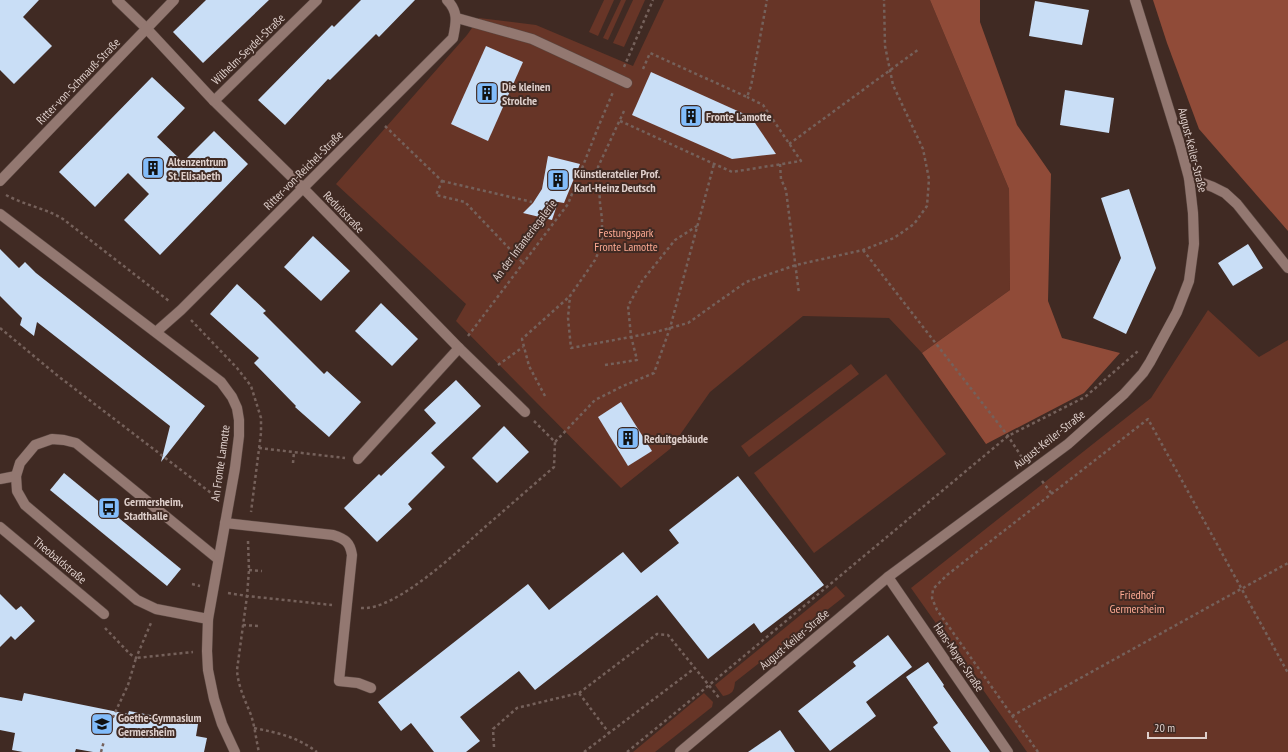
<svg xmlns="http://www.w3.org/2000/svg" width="1288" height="752" viewBox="0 0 1288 752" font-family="'PT Sans Narrow',sans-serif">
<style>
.green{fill:#673527}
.forest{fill:#904b38}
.building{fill:#c9def6}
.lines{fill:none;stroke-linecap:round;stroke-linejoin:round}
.service-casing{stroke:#5a4741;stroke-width:11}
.pedestrian-casing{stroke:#5a4741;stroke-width:11}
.minor-casing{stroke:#5a4741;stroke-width:11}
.tertiary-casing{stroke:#5a4741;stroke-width:11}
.path{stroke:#75615b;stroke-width:2.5;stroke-dasharray:3 3;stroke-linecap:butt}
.service{stroke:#937871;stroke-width:10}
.pedestrian{stroke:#937871;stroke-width:10}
.minor{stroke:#937871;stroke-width:10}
.tertiary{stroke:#937871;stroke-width:10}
.labels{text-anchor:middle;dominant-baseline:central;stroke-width:4;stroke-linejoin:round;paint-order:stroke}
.street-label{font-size:12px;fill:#decfcb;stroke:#402a23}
.poi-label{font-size:12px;font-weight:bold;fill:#decfcb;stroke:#402a23;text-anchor:start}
.park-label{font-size:12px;fill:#fca992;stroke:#402a23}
</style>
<rect width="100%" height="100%" fill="#402a23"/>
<g class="green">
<polygon points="604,0 614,0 598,36 589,32"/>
<polygon points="621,0 626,0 608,40 603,38"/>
<polygon points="633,0 645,0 624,47 613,43"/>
<polygon points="664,0 930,0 1009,189 1010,290 922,353 889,318 803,316 710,392 670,449 621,488 456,321 466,304 336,184 467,35 479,18 536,25 633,66"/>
<polygon points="1208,310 1259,357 1288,340 1288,752 1027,752 911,588 1151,398"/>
<polygon points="851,364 859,374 749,457 741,446"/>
<polygon points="886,374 946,454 814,553 754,473"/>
<path d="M836 586 845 596 735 682C734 691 733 694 723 696L715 685Z"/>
<polygon points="704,693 713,702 712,707 655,752 633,752"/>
</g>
<g class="forest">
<polygon points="930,0 980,0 980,22 1017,125 1051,174 1048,301 1062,338 1120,353 1084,393 986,444 922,353 1010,290 1009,189"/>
<polygon points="1153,0 1288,0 1288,231 1199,129 1167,43"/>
</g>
<g class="building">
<polygon points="0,0 39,0 23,17 52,46 14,84 0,70"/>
<polygon points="206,0 269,0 203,63 173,32"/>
<polygon points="361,0 415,0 379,37 376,34 330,80 328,79 285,125 258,100 332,25 334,27"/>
<polygon points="1035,1 1089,10 1082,45 1029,36"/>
<polygon points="486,46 523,62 488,141 451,124"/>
<polygon points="651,72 751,117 776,154 732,159 632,115"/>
<polygon points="152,77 185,108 157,137 183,162 214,131 248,164 160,255 124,220 149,194 128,173 95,207 59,172"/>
<polygon points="1065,90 1114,98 1109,133 1060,125"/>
<polygon points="548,156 580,164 564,203 558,202 552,220 523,213 533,203 542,189"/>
<polygon points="1129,189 1156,268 1126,334 1093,318 1121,258 1101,198"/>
<polygon points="313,236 350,271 321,301 284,267"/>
<polygon points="1248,244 1263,268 1233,286 1218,263"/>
<polygon points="0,249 19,268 25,262 36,273 205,406 161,462 170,426 37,322 34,336 20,325 22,318 0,296"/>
<polygon points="237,284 266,311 263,313 324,374 327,371 361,402 329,437 295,407 296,406 254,363 259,358 210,314"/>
<polygon points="381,303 418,339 392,366 355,331"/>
<polygon points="456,380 481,406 431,453 445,467 408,504 412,509 377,542 344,508 379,474 381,476 436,423 424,410"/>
<polygon points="621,402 652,451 628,466 598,417"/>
<polygon points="504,426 529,452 497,483 472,458"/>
<polygon points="64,473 181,569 167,586 50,490"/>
<polygon points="738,476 824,585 761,633 754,623 708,659 657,595 535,690 519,671 460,717 480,741 466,752 434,752 411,723 401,731 378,702 528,584 549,610 623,552 641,573 679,543 669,530"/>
<polygon points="0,594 16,610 21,606 35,621 15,640 11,636 0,647"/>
<polygon points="888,635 912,667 866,702 876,716 830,751 798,711 856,666 853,662"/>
<polygon points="928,662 944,685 943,686 990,752 951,752 933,727 938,723 906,677"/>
<polygon points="24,693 128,714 129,711 198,724 196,736 207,738 204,752 93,752 76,749 75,752 23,752 12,750 15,733 0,730 0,697 22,701"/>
<polygon points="780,730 795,752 748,752"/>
</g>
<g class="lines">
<g class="service-casing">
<g id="service">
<polyline points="1189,178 1213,187 1225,193 1237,204 1288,268"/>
<polyline points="0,479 16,476"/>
<path d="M225 523 333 535C345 539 350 542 352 555L339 681 358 683 371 688"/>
<polyline points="208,619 156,609 137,600 25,505 17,491 16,476 20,463 35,445 52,439 64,440 76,443 218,559"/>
</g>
</g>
<g class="pedestrian-casing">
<polyline id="pedestrian" points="457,18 532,39 627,83"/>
</g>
<g class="minor-casing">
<g id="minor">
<polyline points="117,0 146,28 214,101 303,188 459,348 525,412"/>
<polyline points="214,101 317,0"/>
<polyline points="0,181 174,0"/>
<polyline points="0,214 221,382 232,397 237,408 239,420 239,436 235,468 208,619 207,651 208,670 214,699 222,724 235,752"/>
<path d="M156 332 181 310 453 38C456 23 459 12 447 0"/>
<polyline points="358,459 459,348"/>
<polyline points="0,527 104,614"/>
<polyline points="888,577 1008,752"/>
</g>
</g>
<g class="tertiary-casing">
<polyline id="tertiary" points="680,752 888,577 1068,444 1124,394 1143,373 1150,362 1177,312 1189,281 1194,244 1193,213 1189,178 1180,145 1135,0"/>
</g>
<g class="path">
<polyline points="624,67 653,0"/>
<polyline points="643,69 650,53 747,97 751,86 767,0"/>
<polyline points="624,111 598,167 600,203 602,219 602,244 595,260 570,296 568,318 571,348 652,333 688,323 746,282 796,265 863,250 894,238 914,224 927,206 929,179 923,149 893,85 885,46 884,0"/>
<polyline points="620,121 732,172 801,161 763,105 747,97"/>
<polyline points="385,126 442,181 436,195 465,202 524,264"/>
<polyline points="789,144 919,49"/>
<polyline points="780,164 781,179 786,190 799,294"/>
<polyline points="442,181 532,202"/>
<path d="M6 195C24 205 45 208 63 219L169 301"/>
<polyline points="863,250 1008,436 1023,459"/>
<polyline points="191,320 237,368 251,386 261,418 261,433 251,512"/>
<polyline points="0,328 58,376 215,496"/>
<polyline points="468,336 568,204 597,130 613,92"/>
<polyline points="498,365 523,347"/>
<polyline points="605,365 637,360 631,336 628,306 642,281 675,240 697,226"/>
<polyline points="545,396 529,366 522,339 570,296"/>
<polyline points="534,421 555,442 595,400 623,386 654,373 670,328 714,164"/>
<polyline points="259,448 345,458"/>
<polyline points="293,463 294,452"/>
<polyline points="1042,481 1052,494"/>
<path d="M248 541 249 570 247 596 237 670C238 686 245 700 251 715 255 727 256 740 259 752"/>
<polyline points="249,570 262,571"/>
<polyline points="192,584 200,586"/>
<polyline points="228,593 247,596 332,605"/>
<path d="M361 608C396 611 459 550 485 527 508 507 531 487 554 467L555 442"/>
<polyline points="243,625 258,626"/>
<polyline points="105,628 130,654 136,658 151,623"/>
<polyline points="579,693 657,634 668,635 720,699"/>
<polyline points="1012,716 1288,563"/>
<path d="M254 728C279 733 297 737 317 752"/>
<polyline points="105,734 128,685 136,658 193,652"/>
<polyline points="494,747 493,729 517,708 579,693 609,733"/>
<polyline points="101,752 104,741"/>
<polyline points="584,752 695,668"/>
<polyline points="627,752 708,686 1008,436 1085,397 1138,351"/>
<polyline points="1038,752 937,610 932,598 933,589 947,575 1148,419 1288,673"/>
</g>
<use href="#service" class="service"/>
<use href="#pedestrian" class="pedestrian"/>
<use href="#minor" class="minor"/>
<use href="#tertiary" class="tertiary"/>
</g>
<defs>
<g id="building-square" transform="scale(1.15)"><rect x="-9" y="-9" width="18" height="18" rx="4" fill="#82bcfa" stroke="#402a23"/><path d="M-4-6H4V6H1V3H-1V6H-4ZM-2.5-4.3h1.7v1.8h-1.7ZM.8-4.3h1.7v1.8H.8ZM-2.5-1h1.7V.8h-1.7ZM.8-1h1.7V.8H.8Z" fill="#111"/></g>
<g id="bus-square" transform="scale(1.15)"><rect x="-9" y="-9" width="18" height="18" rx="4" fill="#82bcfa" stroke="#402a23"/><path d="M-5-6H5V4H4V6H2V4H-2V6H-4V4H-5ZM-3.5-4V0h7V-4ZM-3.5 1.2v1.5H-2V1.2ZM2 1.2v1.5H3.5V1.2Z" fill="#111"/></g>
<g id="school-square" transform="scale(1.15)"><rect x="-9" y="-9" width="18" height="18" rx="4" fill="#82bcfa" stroke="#402a23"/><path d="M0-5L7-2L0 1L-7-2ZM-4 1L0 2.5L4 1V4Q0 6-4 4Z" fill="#111"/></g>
</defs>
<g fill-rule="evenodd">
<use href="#building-square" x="487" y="93"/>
<use href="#building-square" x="691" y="116"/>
<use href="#building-square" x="153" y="168"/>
<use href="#building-square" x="558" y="180"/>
<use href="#building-square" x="628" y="438"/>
<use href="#bus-square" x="109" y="508"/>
<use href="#school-square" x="102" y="724"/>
</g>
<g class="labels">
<g class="street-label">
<text transform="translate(248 49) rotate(-44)">Wilhelm-Seydel-Straße</text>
<text transform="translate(78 81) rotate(-46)">Ritter-von-Schmauß-Straße</text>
<text transform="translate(1193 150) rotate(76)">August-Keiler-Straße</text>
<text transform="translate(303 170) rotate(-45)">Ritter-von-Reichel-Straße</text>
<text transform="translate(344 212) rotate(46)">Reduitstraße</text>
<text transform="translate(524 240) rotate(-53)">An der Infanteriegalerie</text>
<text transform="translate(1049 439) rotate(-38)">August-Keiler-Straße</text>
<text transform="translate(220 463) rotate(-82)">An Fronte Lamotte</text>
<text transform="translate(60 560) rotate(40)">Theobaldstraße</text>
<text transform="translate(794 639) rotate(-40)">August-Keiler-Straße</text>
<text transform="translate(959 657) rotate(56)">Hans-Mayer-Straße</text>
</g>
<g class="poi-label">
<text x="502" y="86">Die kleinen<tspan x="502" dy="14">Strolche</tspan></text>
<text x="706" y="116">Fronte Lamotte</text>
<text x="168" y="161">Altenzentrum<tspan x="168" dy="14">St. Elisabeth</tspan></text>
<text x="574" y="173">Künstleratelier Prof.<tspan x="574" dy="14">Karl-Heinz Deutsch</tspan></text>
<text x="644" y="438">Reduitgebäude</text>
<text x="124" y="501">Germersheim,<tspan x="124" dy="14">Stadthalle</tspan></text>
<text x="118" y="717">Goethe-Gymnasium<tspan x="118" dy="14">Germersheim</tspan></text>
</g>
<g class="park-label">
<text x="626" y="232">Festungspark<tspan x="626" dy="14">Fronte Lamotte</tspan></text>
<text x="1137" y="594">Friedhof<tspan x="1137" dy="14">Germersheim</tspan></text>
</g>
</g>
<path d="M1148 732v6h58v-6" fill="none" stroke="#decfcb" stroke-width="2"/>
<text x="1154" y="732" font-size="12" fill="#decfcb" stroke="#402a23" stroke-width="3" paint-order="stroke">20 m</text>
</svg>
